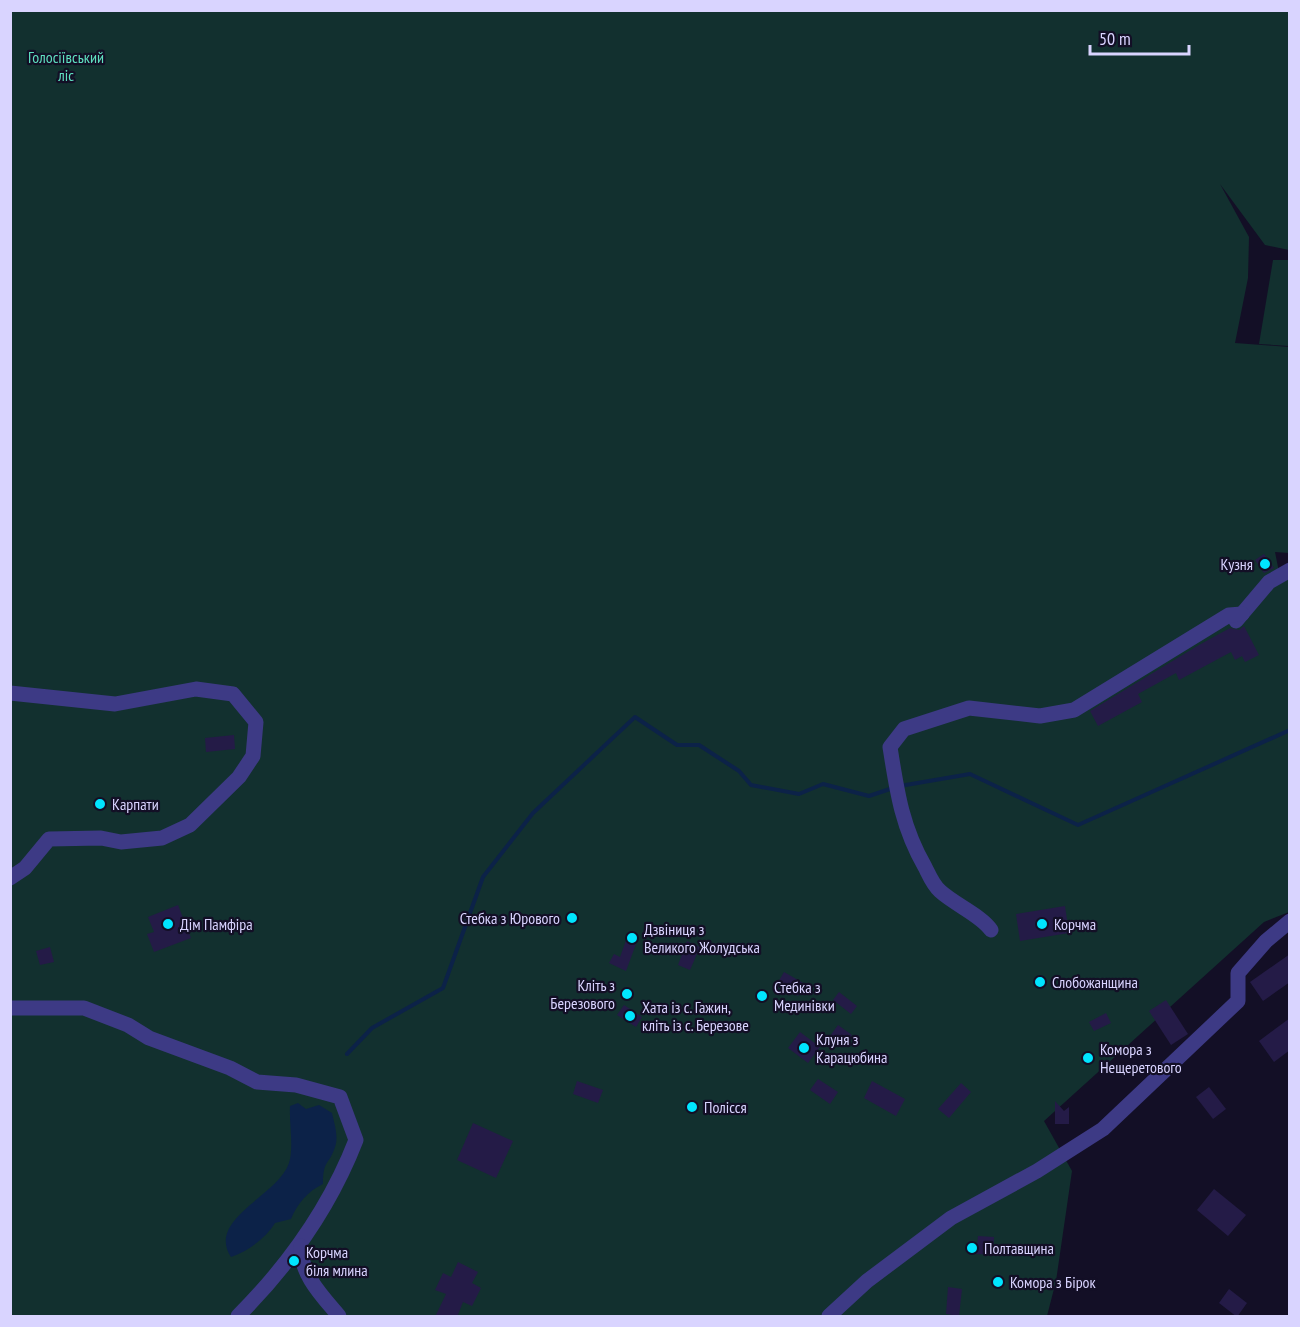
<svg xmlns="http://www.w3.org/2000/svg" width="1300" height="1327" viewBox="0 0 1300 1327" font-family="'PT Sans Narrow',sans-serif">
<style>
.green{fill:#12302f}
.water{fill:#0c2248}
.lines{fill:none;stroke-linecap:round;stroke-linejoin:round}
.stream{stroke:#0c2248;stroke-width:4}
.building{fill:#241b47}
.minor{stroke:#3d3a85;stroke-width:15}
.poi-dot{fill:#00e5ff;stroke:#130f26;stroke-width:2}
.labels{text-anchor:middle;dominant-baseline:central;stroke-width:4.5;stroke-linejoin:round;paint-order:stroke}
.park-label{font-size:16px;fill:#5fe0c0;stroke:#130f26}
.poi-label{font-size:16px;fill:#d9d4ff;stroke:#130f26;text-anchor:start}
</style>
<rect width="100%" height="100%" fill="#130f26"/>
<g class="green">
<polygon points="10,11 1289,11 1289,250 1265,245 1220,184 1249,237 1248,278 1235,343 1289,347 1289,553 1275,552 1280,577 1290,571 1289,912 1264,922 1044,1121 1072,1171 1056,1281 1047,1316 11,1316"/>
<polygon points="1273,260 1289,260 1289,346 1259,344"/>
</g>
<path class="water" d="M298 1103 306 1109 319 1105 332 1113C334 1123 339 1136 335 1147 329 1166 323 1159 323 1184 308 1191 297 1204 291 1219L275 1223C266 1238 248 1251 231 1257 206 1219 278 1196 289 1163 294 1147 289 1123 290 1106Z"/>
<g class="lines">
<g class="stream">
<polyline points="900,786 970,774 1078,825 1290,730"/>
<polyline points="347,1054 372,1028 443,988 483,877 533,813 635,717 677,745 699,745 739,771 751,785 799,794 823,784 869,796 893,788"/>
</g>
</g>
<g class="building">
<polygon points="1264,554 1274,568 1264,573 1255,560"/>
<polygon points="1244,626 1259,655 1245,662 1242,656 1235,660 1231,652 1179,680 1176,673 1138,694 1142,702 1098,726 1090,711 1199,645 1230,628 1239,630"/>
<polygon points="234,735 235,749 206,752 205,738"/>
<polygon points="178,905 191,938 154,952 147,934 154,932 148,917"/>
<polygon points="1065,906 1069,933 1020,941 1016,914"/>
<polygon points="629,932 639,936 626,971 609,963 614,954 620,957"/>
<polygon points="687,941 700,947 690,970 678,965"/>
<polygon points="50,947 54,962 40,965 36,951"/>
<polygon points="1290,954 1290,982 1263,1001 1250,982"/>
<polygon points="784,972 805,984 798,996 777,984"/>
<polygon points="839,992 857,1006 851,1014 833,1000"/>
<polygon points="1166,1000 1188,1034 1171,1045 1149,1011"/>
<polygon points="624,1005 642,1017 636,1027 617,1015"/>
<polygon points="1106,1013 1111,1023 1094,1031 1089,1022"/>
<polygon points="1290,1018 1290,1050 1274,1062 1259,1041"/>
<polygon points="838,1025 852,1035 844,1045 830,1036"/>
<polygon points="800,1032 820,1047 808,1063 788,1048"/>
<polygon points="818,1079 838,1092 830,1104 810,1090"/>
<polygon points="577,1081 603,1090 598,1103 573,1094"/>
<polygon points="872,1081 905,1099 896,1116 864,1098"/>
<polygon points="961,1083 971,1092 949,1118 938,1109"/>
<polygon points="1209,1087 1226,1109 1213,1119 1196,1097"/>
<polygon points="1055,1101 1064,1111 1069,1107 1069,1124 1055,1124"/>
<polygon points="473,1123 513,1141 496,1178 457,1160"/>
<polygon points="1214,1189 1246,1215 1228,1236 1197,1210"/>
<polygon points="978,1236 994,1237 993,1255 976,1254"/>
<polygon points="458,1262 478,1272 472,1283 481,1288 472,1306 463,1302 457,1317 435,1317 446,1294 435,1290 443,1273 451,1277"/>
<polygon points="948,1287 962,1289 959,1316 946,1314"/>
<polygon points="1229,1289 1247,1303 1237,1317 1219,1303"/>
</g>
<g class="lines">
<g class="minor">
<polyline points="1236,621 1269,582 1290,570"/>
<polyline points="10,693 115,704 196,689 233,694 256,722 253,756 239,777 190,825 162,838 121,842 101,838 49,839 25,868 10,878"/>
<path d="M991 930C982 916 954 904 940 891 933 885 929 875 925 867 902 827 897 792 890 747L904 729 969 708 1040 716 1074 710 1229 615 1242 614"/>
<path d="M10 1008H84L128 1025 149 1038 230 1068 257 1082 296 1085 340 1097 356 1140C330 1207 288 1266 238 1316"/>
<path d="M301 1246C300 1274 322 1296 339 1316"/>
<polyline points="829,1316 867,1281 951,1218 1037,1171 1103,1129 1238,1001 1238,973 1266,941 1290,921"/>
</g>
</g>
<g class="poi-dot">
<circle cx="1265" cy="564" r="6"/>
<circle cx="100" cy="804" r="6"/>
<circle cx="572" cy="918" r="6"/>
<circle cx="168" cy="924" r="6"/>
<circle cx="1042" cy="924" r="6"/>
<circle cx="632" cy="938" r="6"/>
<circle cx="1040" cy="982" r="6"/>
<circle cx="627" cy="994" r="6"/>
<circle cx="762" cy="996" r="6"/>
<circle cx="630" cy="1016" r="6"/>
<circle cx="804" cy="1048" r="6"/>
<circle cx="1088" cy="1058" r="6"/>
<circle cx="692" cy="1107" r="6"/>
<circle cx="972" cy="1248" r="6"/>
<circle cx="294" cy="1261" r="6"/>
<circle cx="998" cy="1282" r="6"/>
</g>
<g class="labels">
<g class="park-label">
<text x="66" y="57">Голосіївський<tspan x="66" dy="18">ліс</tspan></text>
</g>
<g class="poi-label">
<text x="1253" y="564" text-anchor="end">Кузня</text>
<text x="112" y="804">Карпати</text>
<text x="560" y="918" text-anchor="end">Стебка з Юрового</text>
<text x="180" y="924">Дім Памфіра</text>
<text x="1054" y="924">Корчма</text>
<text x="644" y="929">Дзвіниця з<tspan x="644" dy="18">Великого Жолудська</tspan></text>
<text x="1052" y="982">Слобожанщина</text>
<text x="615" y="985" text-anchor="end">Кліть з<tspan x="615" dy="18">Березового</tspan></text>
<text x="774" y="987">Стебка з<tspan x="774" dy="18">Мединівки</tspan></text>
<text x="642" y="1007">Хата із с. Гажин,<tspan x="642" dy="18">кліть із с. Березове</tspan></text>
<text x="816" y="1039">Клуня з<tspan x="816" dy="18">Карацюбина</tspan></text>
<text x="1100" y="1049">Комора з<tspan x="1100" dy="18">Нещеретового</tspan></text>
<text x="704" y="1107">Полісся</text>
<text x="984" y="1248">Полтавщина</text>
<text x="306" y="1252">Корчма<tspan x="306" dy="18">біля млина</tspan></text>
<text x="1010" y="1282">Комора з Бірок</text>
</g>
</g>
<rect width="1300" height="1327" fill="none" stroke="#d9d4ff" stroke-width="24"/>
<path d="M1090 45v9h99v-9" fill="none" stroke="#d9d4ff" stroke-width="3"/>
<text x="1099" y="45" font-size="18" fill="#d9d4ff" stroke="#130f26" stroke-width="4.5" paint-order="stroke">50 m</text>
</svg>
